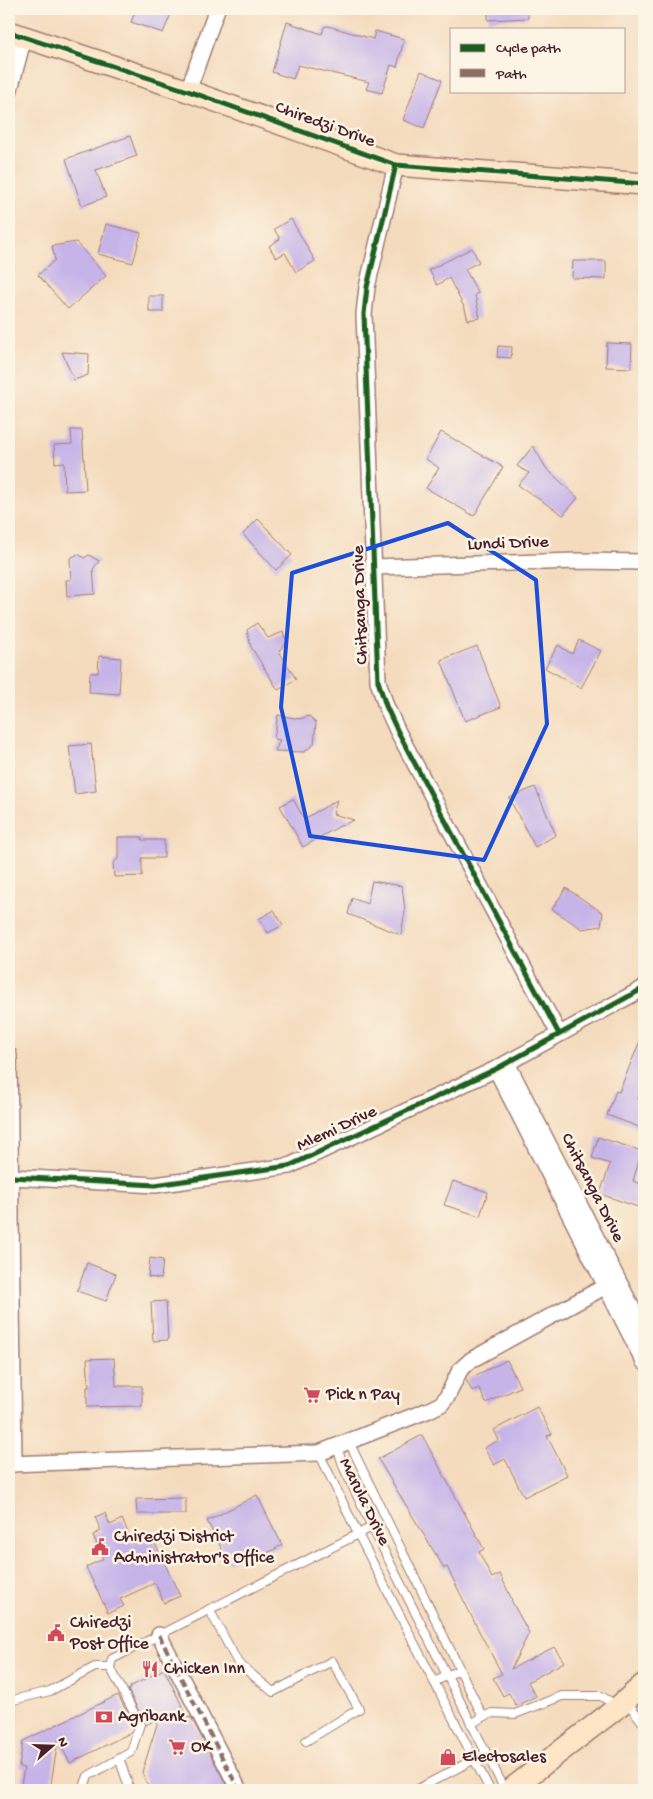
<svg xmlns="http://www.w3.org/2000/svg" width="653" height="1799" viewBox="0 0 653 1799" font-family="'Gochi Hand',sans-serif">
<style>
.building{fill:#c6b4e9}
.lines{fill:none;stroke-linecap:round;stroke-linejoin:round}
.lane-casing{stroke:#9f7d74;stroke-width:10}
.street-casing{stroke:#9f7d74;stroke-width:18}
.secondary-casing{stroke:#9f7d74;stroke-width:24}
.lane{stroke:#fff;stroke-width:8}
.street{stroke:#fff;stroke-width:15}
.secondary{stroke:#fde5c5;stroke-width:21}
.quiet{stroke:#8d6e63;stroke-width:4;stroke-dasharray:8 4;stroke-linecap:butt}
.cycleway-casing{stroke:#fcf5e5;stroke-width:8}
.cycleway{stroke:#1b5e20;stroke-width:5}
.marked{fill:none;stroke:#1d4ed8;stroke-width:4;stroke-linejoin:round}
.labels{text-anchor:middle;dominant-baseline:central;stroke-width:5;stroke-linejoin:round;paint-order:stroke}
.street-label{font-size:18px;fill:#4a1f2b;stroke:#fcf5e5}
.poi-label{font-size:18px;fill:#4a1f2b;stroke:#fcf5e5;text-anchor:start}
</style>
<rect width="100%" height="100%" fill="#fcf5e5"/>
<filter id="ink" filterUnits="userSpaceOnUse"><feTurbulence type="fractalNoise" baseFrequency=".02" numOctaves="2"/><feDisplacementMap in="SourceGraphic" scale="10" xChannelSelector="R" yChannelSelector="G"/><feConvolveMatrix kernelMatrix="1 2 1 2 8 2 1 2 1" color-interpolation-filters="sRGB"/></filter>
<filter id="wash" filterUnits="userSpaceOnUse"><feTurbulence type="fractalNoise" baseFrequency=".0096" numOctaves="4" result="noise"/><feDisplacementMap in="SourceGraphic" scale="20" xChannelSelector="R" yChannelSelector="G"/><feGaussianBlur stdDeviation="1.12" result="paint"/><feColorMatrix in="noise" values="0 0 0 0 0 0 0 0 0 0 0 0 0 0 0 0 0 1.4 0 .05"/><feComposite in="paint" operator="in"/></filter>
<g filter="url(#wash)">
<rect width="100%" height="100%" fill="#f4dbbd"/>
<g id="blocks">
<g class="building">
<polygon points="136,9 173,9 163,33 131,22"/>
<polygon points="488,9 528,9 528,18 488,20"/>
<polygon points="287,22 322,34 324,27 328,26 373,39 375,31 404,39 397,67 391,65 382,93 366,89 369,82 298,65 293,79 272,72"/>
<polygon points="421,71 442,80 424,128 403,120"/>
<polygon points="130,136 137,156 96,170 106,197 82,206 66,159"/>
<polygon points="291,219 315,261 296,272 285,253 276,258 269,246 280,239 274,229"/>
<polygon points="106,224 141,233 133,263 98,254"/>
<polygon points="76,242 106,276 68,309 38,275 55,260 52,246"/>
<polygon points="472,248 479,262 465,269 478,293 475,295 480,318 468,320 465,309 449,278 437,285 429,270"/>
<polygon points="573,261 606,261 606,279 572,278"/>
<rect x="149" y="296" width="14" height="16"/>
<polygon points="607,343 632,344 631,368 606,367"/>
<polygon points="498,346 512,347 511,358 497,357"/>
<polygon points="62,352 89,354 88,375 74,380"/>
<polygon points="71,430 82,430 86,490 65,491 64,462 55,463 54,445 72,444"/>
<polygon points="441,432 503,467 474,516 426,488 439,468 426,459"/>
<polygon points="533,446 546,468 578,498 563,515 518,485 529,473 517,466"/>
<polygon points="258,519 292,555 276,570 243,534"/>
<polygon points="78,554 84,558 89,555 99,561 93,569 95,594 67,596 66,580 71,580 70,558"/>
<polygon points="257,623 268,638 283,632 287,642 279,651 296,679 278,690 251,647 247,630"/>
<polygon points="579,640 601,651 581,688 545,668 558,645 572,654"/>
<polygon points="477,646 501,707 465,721 441,660"/>
<polygon points="99,656 121,658 119,694 89,692 90,673 98,673"/>
<polygon points="278,715 300,719 309,716 316,722 314,744 304,752 275,751 280,740 274,739"/>
<polygon points="91,744 96,791 75,794 69,746"/>
<polygon points="535,787 556,835 535,847 509,798"/>
<polygon points="293,799 304,819 337,800 333,814 354,820 338,827 303,847 280,806"/>
<polygon points="118,837 142,837 142,840 164,840 164,858 142,858 142,876 114,877 113,863 118,859"/>
<polygon points="372,881 402,886 405,911 401,935 348,914 352,898 367,904"/>
<polygon points="566,888 603,913 601,926 582,929 552,909"/>
<polygon points="274,910 283,925 268,933 259,919"/>
<polygon points="644,1031 644,1084 638,1099 644,1102 644,1129 607,1115 616,1091 619,1092"/>
<polygon points="598,1137 642,1151 633,1181 644,1185 644,1209 600,1194 610,1164 592,1158"/>
<polygon points="453,1181 488,1192 480,1216 444,1205"/>
<polygon points="150,1258 163,1260 161,1279 148,1277"/>
<polygon points="87,1263 116,1274 106,1301 77,1291"/>
<polygon points="166,1301 168,1340 153,1341 151,1302"/>
<polygon points="114,1358 116,1386 142,1386 142,1406 87,1407 87,1387 89,1387 87,1359"/>
<polygon points="507,1360 520,1387 486,1403 479,1388 472,1391 466,1380"/>
<polygon points="537,1407 552,1434 547,1436 567,1475 524,1497 505,1459 494,1465 484,1448 499,1440 494,1430"/>
<polygon points="422,1435 484,1549 479,1552 492,1578 500,1574 512,1600 511,1600 529,1633 511,1669 554,1647 564,1662 528,1682 536,1696 516,1706 509,1693 503,1696 493,1678 502,1674 480,1633 447,1567 444,1568 378,1459"/>
<polygon points="257,1495 282,1545 262,1556 258,1548 229,1563 207,1521"/>
<polygon points="186,1498 186,1514 137,1514 136,1499"/>
<polygon points="105,1513 110,1525 122,1519 133,1544 151,1535 180,1596 164,1603 155,1583 120,1599 124,1606 108,1613 86,1567 103,1559 93,1535 101,1531 95,1517"/>
<polygon points="164,1669 188,1718 191,1717 229,1790 150,1790 142,1772 159,1718 146,1725 128,1690 131,1688 130,1687"/>
<polygon points="118,1695 134,1725 132,1732 70,1763 58,1740 50,1790 20,1790 24,1768 19,1767 23,1741"/>
</g>
</g>
</g>
<g filter="url(#ink)">
<use href="#blocks" fill-opacity="0" stroke="#9f7d74" stroke-width="1"/>
<g class="lines">
<g class="lane-casing">
<g id="lane">
<polyline points="349,1442 483,1717 471,1724"/>
<polyline points="337,1447 344,1468 372,1527 505,1790"/>
<polyline points="319,1453 358,1534 490,1790"/>
<polyline points="209,1609 238,1663 273,1692 332,1661 359,1709 306,1741"/>
<polyline points="434,1682 459,1670"/>
<polyline points="9,1701 50,1691 95,1667 110,1667 112,1659 372,1527"/>
<polyline points="627,1702 644,1724"/>
<polyline points="483,1717 492,1713 515,1714 562,1696 601,1696 617,1706"/>
<polyline points="119,1758 130,1790"/>
<polyline points="83,1790 88,1776 131,1752 140,1724 110,1667"/>
<polyline points="416,1790 486,1753"/>
</g>
</g>
<g class="street-casing">
<g id="street">
<polyline points="188,91 217,9"/>
<polyline points="9,93 24,37"/>
<polyline points="396,165 367,287 364,314 378,681 386,706 398,732 559,1034"/>
<polyline points="373,567 577,561 644,562"/>
<polyline points="9,1055 14,1464"/>
<polyline points="507,1063 644,1331"/>
<polyline points="496,1069 644,1362"/>
<polyline points="12,1177 155,1185 289,1166 496,1069 644,988"/>
<polyline points="9,1464 319,1453 429,1410 441,1404 447,1397 460,1370 471,1360 606,1286"/>
<polyline points="159,1635 239,1790"/>
</g>
</g>
<g class="secondary-casing">
<g id="secondary">
<polyline points="9,32 188,91 396,165 644,184"/>
<polyline points="510,1790 618,1707 644,1684"/>
</g>
</g>
<use href="#lane" class="lane"/>
<use href="#street" class="street"/>
<use href="#secondary" class="secondary"/>
<polyline class="quiet" points="159,1635 239,1790"/>
<g class="cycleway-casing">
<g id="cycleway">
<polyline points="9,32 188,91 396,165 644,184"/>
<polyline points="396,165 367,287 364,314 378,681 386,706 398,732 559,1034"/>
<polyline points="12,1177 155,1185 289,1166 496,1069 644,988"/>
</g>
</g>
<use href="#cycleway" class="cycleway"/>
</g>
</g>
<path class="marked" d="M448 523 536 580 547 724 484 860 310 836 281 707 292 573Z"/>
<defs>
<g id="supermarket-bare" transform="scale(1.35)"><path d="M-6-5.5h2.5l.6 2H6L4.5 2H-2.5L-4.4-4H-6ZM-1.5 3.2a1.3 1.3 0 1 0 .1 0ZM3 3.2a1.3 1.3 0 1 0 .1 0Z" fill="#d1495b" stroke="#fcf5e5" stroke-width="2.5" paint-order="stroke"/></g>
<g id="civic-bare" transform="scale(1.35)"><path d="M-.6-6.5H3V-4.5H.6V-3L4-1V1h2V6H-6V1h2V-1L-.6-3ZM-1.2 2.5V6h2.4V2.5Z" fill="#d1495b" stroke="#fcf5e5" stroke-width="2.5" paint-order="stroke"/></g>
<g id="restaurant-bare" transform="scale(1.35)"><path d="M-5-6h1v4h1v-4h1v4h1v-4h1v5L-1.5 .5V6h-2V.5L-5-1ZM5-6V6H3V1.5H1.5Q1.5-4 5-6Z" fill="#d1495b" stroke="#fcf5e5" stroke-width="2.5" paint-order="stroke"/></g>
<g id="bank-bare" transform="scale(1.35)"><path d="M-6-4H6V4H-6ZM0-2.3a2.3 2.3 0 1 0 0 4.6a2.3 2.3 0 1 0 0-4.6Z" fill="#d1495b" stroke="#fcf5e5" stroke-width="2.5" paint-order="stroke"/></g>
<g id="shop-bare" transform="scale(1.35)"><path d="M-5-2.5h2.3a2.7 3.5 0 0 1 5.4 0H5L5.5 6h-11ZM-1.5-2.5h3a1.5 2.3 0 0 0-3 0Z" fill="#d1495b" stroke="#fcf5e5" stroke-width="2.5" paint-order="stroke"/></g>
</defs>
<g fill-rule="evenodd">
<use href="#supermarket-bare" x="312" y="1395"/>
<use href="#civic-bare" x="100" y="1547"/>
<use href="#civic-bare" x="56" y="1633"/>
<use href="#restaurant-bare" x="150" y="1669"/>
<use href="#bank-bare" x="104" y="1717"/>
<use href="#supermarket-bare" x="177" y="1747"/>
<use href="#shop-bare" x="448" y="1757"/>
</g>
<g class="labels">
<g class="street-label">
<text transform="translate(325 125) rotate(20)">Chiredzi Drive</text>
<text transform="translate(508 544) rotate(-2)">Lundi Drive</text>
<text transform="translate(361 605) rotate(-92)">Chitsanga Drive</text>
<text transform="translate(337 1129) rotate(-25)">Mlemi Drive</text>
<text transform="translate(592 1188) rotate(63)">Chitsanga Drive</text>
<text transform="translate(364 1502) rotate(64)">Marula Drive</text>
</g>
<g class="poi-label">
<text x="326" y="1395">Pick n Pay</text>
<text x="114" y="1537">Chiredzi District<tspan x="114" dy="21">Administrator's Office</tspan></text>
<text x="70" y="1623">Chiredzi<tspan x="70" dy="21">Post Office</tspan></text>
<text x="164" y="1669">Chicken Inn</text>
<text x="118" y="1717">Agribank</text>
<text x="191" y="1747">OK</text>
<text x="462" y="1757">Electosales</text>
</g>
</g>
<rect width="653" height="1799" fill="none" stroke="#fcf5e5" stroke-width="30"/>
<rect x="450" y="28" width="175" height="65" fill="#fcf5e5" stroke="#b59f9b"/>
<rect x="460" y="44" width="25" height="8" fill="#1b5e20" stroke="#b59f9b"/>
<text x="496" y="52" font-size="15" fill="#4a1f2b">Cycle path</text>
<rect x="460" y="69" width="25" height="8" fill="#8d6e63" stroke="#b59f9b"/>
<text x="496" y="78" font-size="15" fill="#4a1f2b">Path</text>
<g transform="translate(52 1746) rotate(70)" stroke="#fcf5e5" stroke-width="4" paint-order="stroke">
<path d="M0-4L9 19L0 12L-9 19Z" fill="#4a1f2b"/>
<text y="-8" font-size="14" font-weight="bold" text-anchor="middle" fill="#4a1f2b">N</text>
</g>
</svg>
